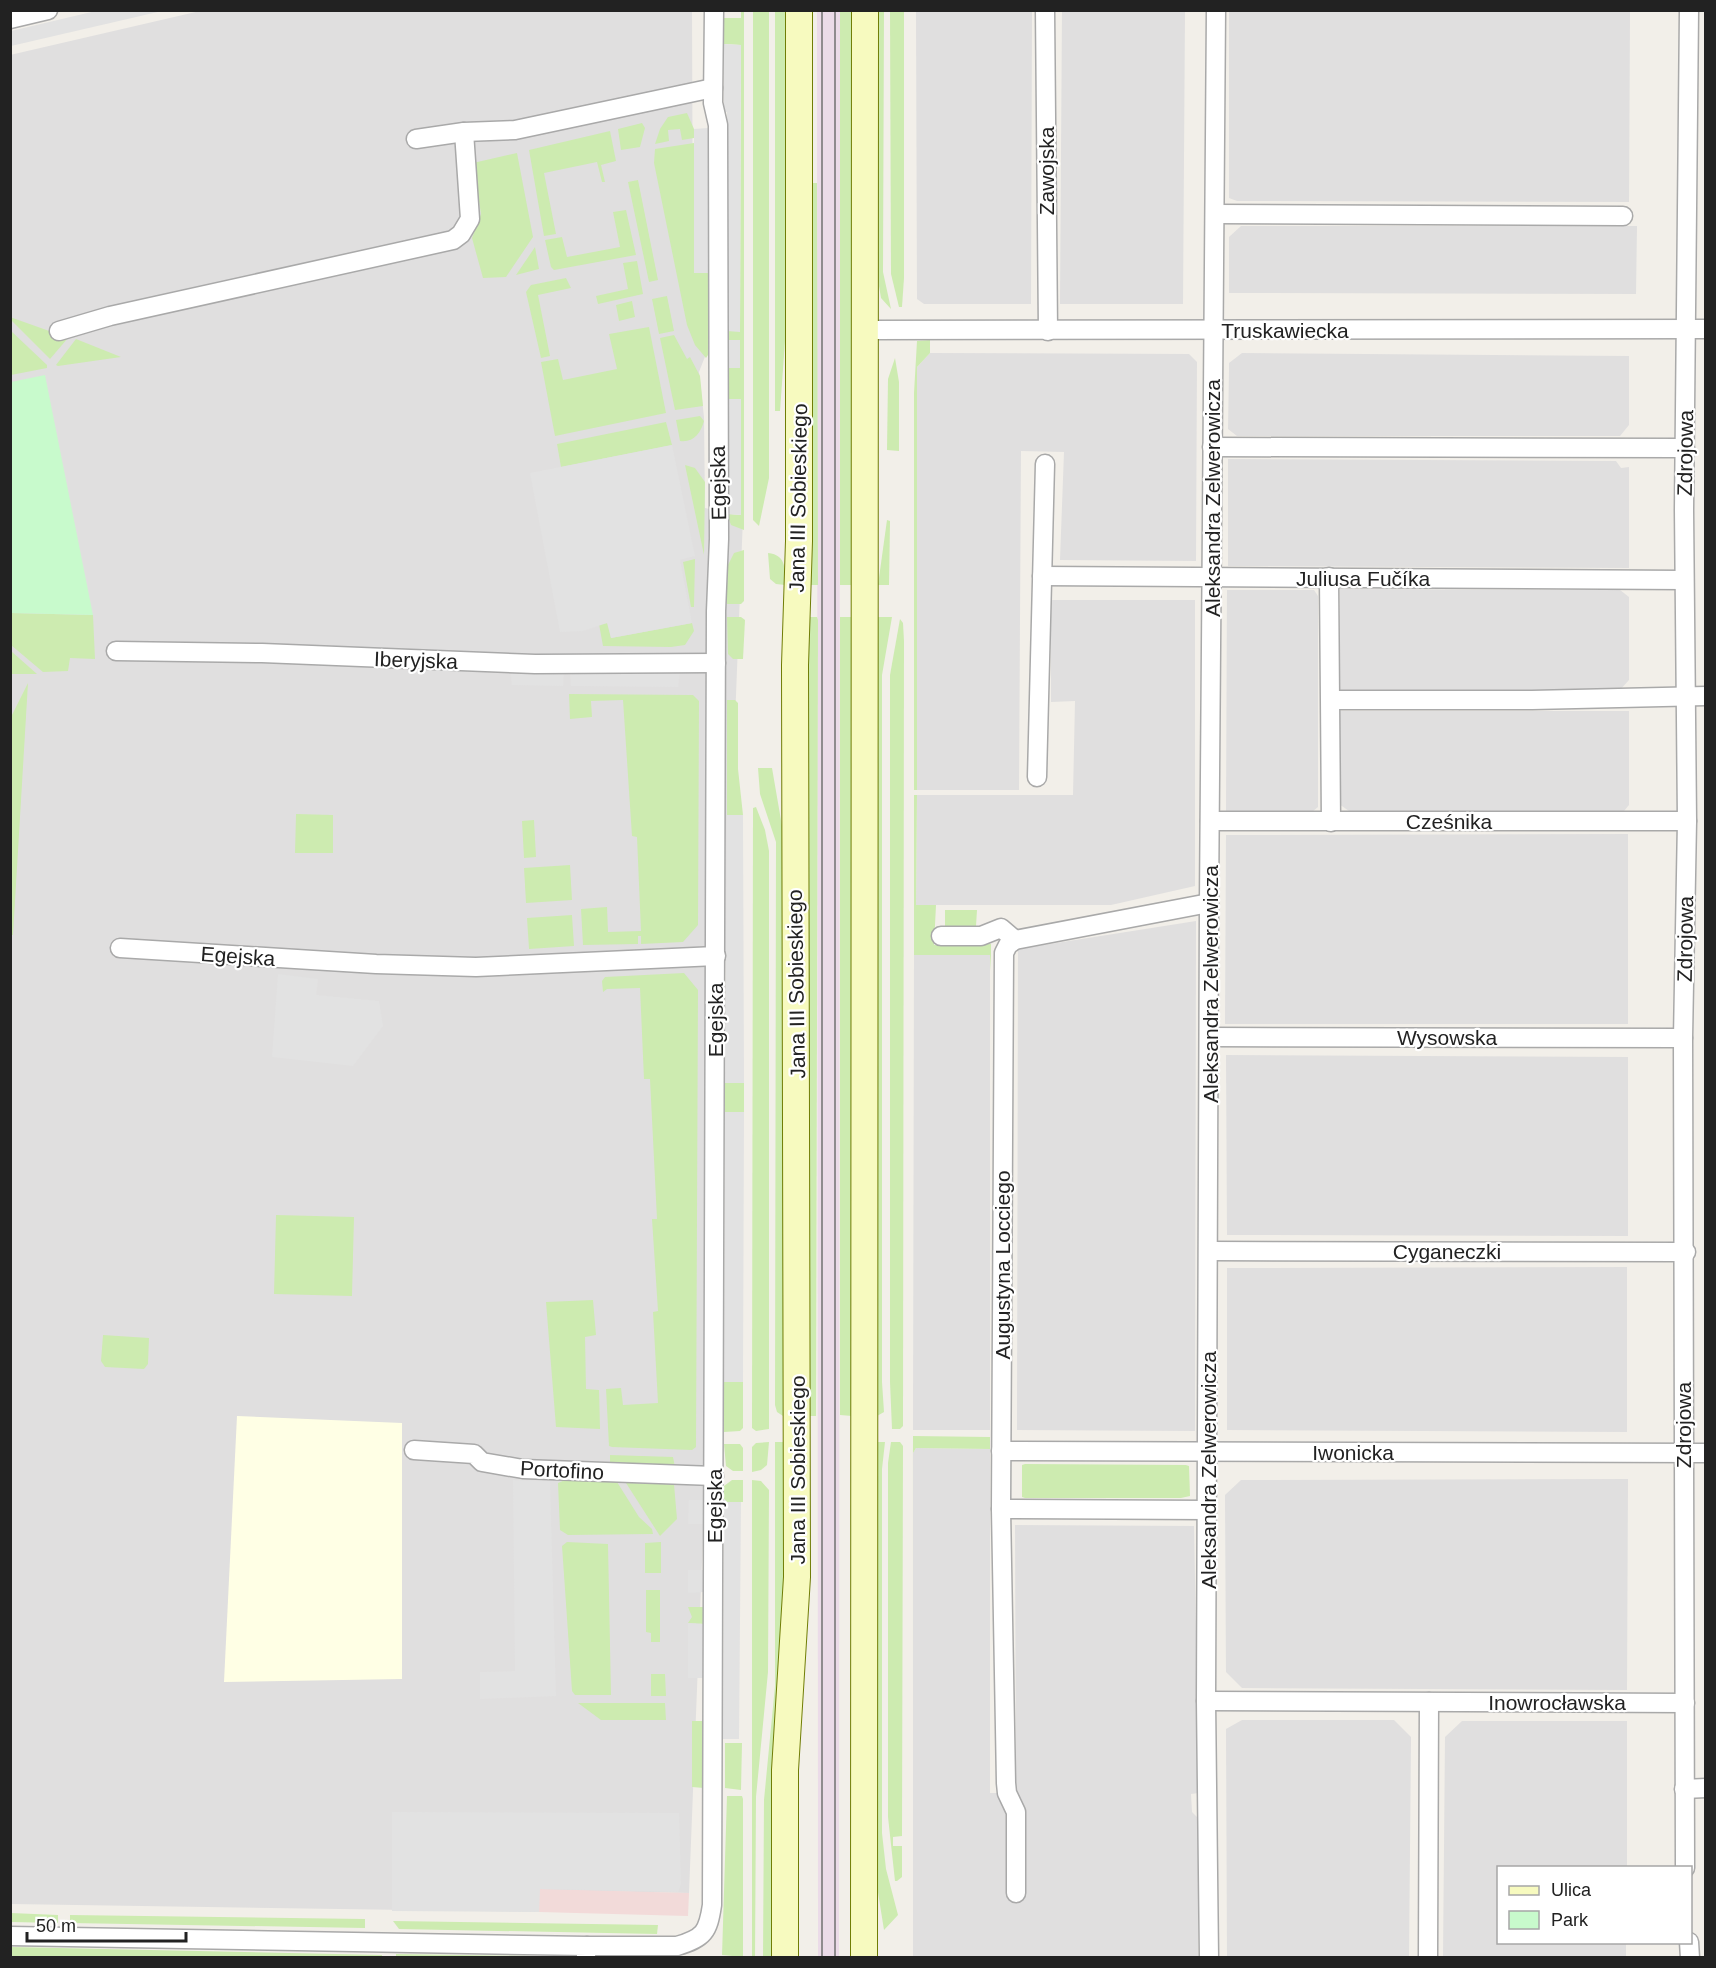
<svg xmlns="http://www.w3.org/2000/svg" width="1716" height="1968" viewBox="0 0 1716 1968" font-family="Arial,sans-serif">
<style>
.residential{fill:#e0dfdf}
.commercial{fill:#f2dad9}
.industrial{fill:#ebdbe8}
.education{fill:#ffffe5}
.grass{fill:#cdebb0}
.park{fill:#c8facc}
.parking{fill:#e2e2e2}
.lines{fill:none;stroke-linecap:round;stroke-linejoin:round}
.minor-casing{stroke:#a9a9a9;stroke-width:21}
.secondary-casing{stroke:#707d05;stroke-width:28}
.minor{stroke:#fff;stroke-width:18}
.secondary{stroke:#f7fabf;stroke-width:26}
.tram{stroke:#707070;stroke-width:1.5}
.labels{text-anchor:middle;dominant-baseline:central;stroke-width:4.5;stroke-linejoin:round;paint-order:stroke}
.street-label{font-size:21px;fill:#222;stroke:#fff}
</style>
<rect width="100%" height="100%" fill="#f2efe9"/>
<g class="residential">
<polygon points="200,11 692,11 693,283 706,354 699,372 704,417 705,508 743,517 689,1893 539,1890 539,1912 11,1904 10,55"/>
<polygon points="916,11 1032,11 1031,304 924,304 917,299"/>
<polygon points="1062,11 1185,11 1183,304 1060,304"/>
<polygon points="1229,11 1630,11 1629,202 1237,201 1229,198"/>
<polygon points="1241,226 1637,226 1636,294 1229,293 1229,237"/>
<polygon points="930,353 1189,354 1197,362 1196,561 1060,560 1064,452 1021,451 1019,790 917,790 917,367"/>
<polygon points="1242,353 1629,356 1629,425 1620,436 1237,436 1228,429 1229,370 1229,363"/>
<polygon points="1228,459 1616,461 1621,468 1629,467 1629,568 1228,566"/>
<polygon points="1340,589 1620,590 1629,597 1629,680 1619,691 1340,690"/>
<polygon points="1227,590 1314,590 1318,596 1318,807 1312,812 1226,811"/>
<polygon points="1051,600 1195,600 1195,886 1111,905 916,905 917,795 1073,795 1075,701 1051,702"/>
<polygon points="1340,711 1629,711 1629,805 1624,811 1349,811 1339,804"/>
<polygon points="1628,834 1628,1024 1225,1024 1226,835"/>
<polygon points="1196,921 1195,1431 1017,1430 1018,949"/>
<polygon points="914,955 990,955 990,1430 913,1430"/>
<polygon points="1226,1055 1628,1057 1628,1236 1227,1235"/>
<polygon points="1627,1267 1627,1432 1227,1430 1227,1268"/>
<polygon points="916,1448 990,1449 990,1793 1016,1793 1015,1525 1194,1526 1199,1793 1191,1794 1192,1812 1198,1818 1198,1957 913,1957 913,1453"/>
<polygon points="1628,1479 1627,1690 1242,1688 1226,1672 1225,1495 1241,1480"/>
<polygon points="1242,1720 1394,1720 1411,1737 1409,1957 1227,1957 1226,1729"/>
<polygon points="1462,1721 1627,1721 1627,1867 1498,1868 1498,1942 1626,1943 1626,1957 1443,1957 1445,1737"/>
</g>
<polygon class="commercial" points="539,1889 689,1893 688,1916 539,1912"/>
<polygon class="industrial" points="840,10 839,1958 818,1957 817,11"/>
<polygon class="education" points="237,1416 402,1423 402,1679 224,1682"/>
<g class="grass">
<polygon points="787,10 786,327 780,411 775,411 775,11"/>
<polygon points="741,11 744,11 744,530 731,525 727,514 741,515 741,399 726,399 726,368 740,367 740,340 727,340 727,331 740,331 741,45 724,44 724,18 741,18"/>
<polygon points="769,11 769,478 759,526 753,520 753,11"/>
<polygon points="840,11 853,11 852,585 840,585"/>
<polygon points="878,11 884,11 883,272 891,309 881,298 878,280"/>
<polygon points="890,11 904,11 904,278 902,307 899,307 891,274"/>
<polygon points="687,113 694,129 694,138 682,140 680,129 668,130 669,141 655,144 660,129 668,117"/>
<polygon points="642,123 645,128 640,147 621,150 618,129"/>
<polygon points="610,131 616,161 601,165 605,182 602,182 597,162 544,173 556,234 544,236 529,150"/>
<polygon points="694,143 694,273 708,273 708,355 706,358 695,345 687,325 654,163 655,149"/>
<polygon points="517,153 533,237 506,277 483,278 472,238 481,214 473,163"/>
<polygon points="638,180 658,280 649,282 628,182"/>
<polygon points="812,183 817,183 818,585 810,585"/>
<polygon points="626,210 636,255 554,270 551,267 545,240 562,237 567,257 620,247 613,212"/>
<polygon points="535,247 539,269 516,275"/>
<polygon points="637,261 643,294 598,304 596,296 628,289 623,263"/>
<polygon points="566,278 571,288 538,295 550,356 541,358 526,292 531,285"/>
<polygon points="667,296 674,331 659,334 652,299"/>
<polygon points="632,301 635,317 619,321 616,305"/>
<polygon points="10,317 66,337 68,338 50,359 11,320"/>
<polygon points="649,327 666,413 555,436 541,362 558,359 563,380 617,369 609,334"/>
<polygon points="10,330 47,365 47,368 11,375"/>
<polygon points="674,335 687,359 690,357 700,376 703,406 675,410 660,338"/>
<polygon points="76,339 121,357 58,366 56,365"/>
<polygon points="930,340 930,353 917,367 917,790 914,790 914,393 917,341"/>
<polygon points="895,358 899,382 899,451 887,450 888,379"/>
<path d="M700 416 704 421C701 433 693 443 680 441L676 420Z"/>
<polygon points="666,422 672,445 561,467 557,444"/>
<polygon points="685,465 695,468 705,482 704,555"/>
<polygon points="887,520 890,521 889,585 878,585"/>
<polygon points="744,550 744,601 741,604 727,604 727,567 734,553"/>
<path d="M768 553C787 555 785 570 785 585L776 584 770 579Z"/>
<polygon points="695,559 694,607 691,607 683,562"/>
<polygon points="11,613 93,615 95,659 70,658 68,671 43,672 11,645"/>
<polygon points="727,617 741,617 745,620 743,659 733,659 728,654"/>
<polygon points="808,617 817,617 818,620 816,1416 810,1416"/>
<polygon points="840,617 852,617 852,1416 840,1415"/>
<polygon points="877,617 892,617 882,675 882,1382 884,1412 877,1416"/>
<polygon points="900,619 903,623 904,641 903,1426 900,1429 892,1429 890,1382 890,675"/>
<polygon points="608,623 611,638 692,623 694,631 685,645 671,647 603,646 599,624"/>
<polygon points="11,651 37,674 11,674"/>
<polygon points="28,683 13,935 11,935 11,717"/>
<polygon points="569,694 693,695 699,701 698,925 683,942 641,944 641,936 638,936 638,944 583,945 581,909 607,907 608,932 641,931 637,837 632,836 623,700 591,701 592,717 570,719"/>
<polygon points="727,700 735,700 738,703 738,769 743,815 727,815"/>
<polygon points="758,768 772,768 782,826 785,976 783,1416 777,1412 775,1405 776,842 760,794"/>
<polygon points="914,795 917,795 916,905 936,905 934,945 991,944 991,971 990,955 914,955"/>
<polygon points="756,807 765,830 769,851 769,1429 756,1431 752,1428 753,808"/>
<polygon points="296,814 333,815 333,853 295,853"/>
<polygon points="534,820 536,857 524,858 522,821"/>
<polygon points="570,865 572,900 526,903 524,868"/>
<polygon points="945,910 977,910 976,926 948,928 945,926"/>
<polygon points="572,915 574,946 529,949 527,918"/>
<polygon points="684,973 698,990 696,1447 692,1450 612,1447 609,1446 606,1389 621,1388 623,1405 658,1403 653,1312 658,1311 652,1219 657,1219 650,1079 644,1079 640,988 607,989 603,992 602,981 605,977"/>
<rect x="725" y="1083" width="19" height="29"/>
<polygon points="276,1215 354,1217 352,1296 274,1294"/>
<polygon points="593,1300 596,1335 585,1337 586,1389 599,1390 600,1429 556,1427 546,1302"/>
<polygon points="103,1335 149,1338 148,1364 144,1369 105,1367 101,1361"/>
<polygon points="724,1382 743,1382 743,1428 740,1431 724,1432"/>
<polygon points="913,1436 990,1437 990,1449 916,1448 913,1453 912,1779"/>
<polygon points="769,1442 767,1465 761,1470 752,1472 752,1447 756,1443"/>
<polygon points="775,1442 785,1442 784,1591 772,1784 772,1957 763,1958 764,1800 775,1686"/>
<polygon points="877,1442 885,1442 882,1469 882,1833 886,1869 898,1915 884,1930 877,1886"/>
<polygon points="891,1442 900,1442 903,1446 902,1836 893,1837 893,1846 902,1846 902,1877 897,1881 895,1881 888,1817 888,1463"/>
<polygon points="724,1444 740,1444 743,1448 743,1471 733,1471 726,1466"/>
<polygon points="610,1455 673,1457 675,1467 610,1465"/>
<polygon points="1025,1464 1186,1465 1189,1466 1190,1496 1181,1498 1025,1498 1022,1497 1022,1465"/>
<polygon points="572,1477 617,1482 639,1517 652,1529 653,1534 568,1535 560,1530 558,1483"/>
<polygon points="732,1480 743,1480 743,1502 727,1502 724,1499 724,1486"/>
<polygon points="752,1480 761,1481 769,1490 768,1672 756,1797 755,1958 752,1957"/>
<polygon points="626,1483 674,1484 677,1519 660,1536"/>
<polygon points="567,1542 608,1544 611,1695 575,1695 572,1691 562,1546"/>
<polygon points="661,1542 661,1573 645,1573 645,1543"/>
<polygon points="646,1590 660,1590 660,1642 651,1642 651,1633 646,1632"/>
<polygon points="688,1607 704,1607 704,1624 688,1623 692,1617"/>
<polygon points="651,1674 665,1674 666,1696 651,1696"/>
<polygon points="578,1703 665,1703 666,1720 601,1720"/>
<polygon points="692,1721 703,1721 704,1788 692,1787"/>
<polygon points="725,1743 742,1743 741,1790 725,1788"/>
<polygon points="727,1796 742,1796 743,1799 743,1957 722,1955"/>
<polygon points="11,1913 58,1915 58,1923 11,1922"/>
<polygon points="70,1915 365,1919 365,1928 70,1923"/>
<polygon points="393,1921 658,1925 657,1934 399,1929"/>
<polygon points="11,1947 382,1955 382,1957 11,1958"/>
<polygon points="396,1954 535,1956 396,1957"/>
</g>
<polygon class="park" points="45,375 93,615 11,613 11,382"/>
<g class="parking">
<polygon points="100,10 162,11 11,46 11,31"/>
<polygon points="724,44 741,45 740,332 727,331 727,112 724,112"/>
<polygon points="708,128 708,273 694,273 694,129"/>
<polygon points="727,340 740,340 740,368 726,368"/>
<polygon points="726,399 741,399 741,515 727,514"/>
<polygon points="672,445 695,556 680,560 692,623 611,638 607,623 583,631 560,632 530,473"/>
<polygon points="510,670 564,670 563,686 512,685"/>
<polygon points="680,672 678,687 571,686 570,673"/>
<polygon points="727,815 743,815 744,1083 725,1083"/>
<polygon points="278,974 318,979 316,995 379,1001 383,1026 353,1066 272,1057"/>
<polygon points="725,1112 744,1112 743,1382 724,1382"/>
<polygon points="513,1480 550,1481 556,1696 480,1699 480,1672 515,1671"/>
<polygon points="724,1499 727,1502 741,1502 739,1739 723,1739"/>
<polygon points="689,1500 703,1500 704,1524 688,1524"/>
<polygon points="688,1570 704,1570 704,1592 688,1593"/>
<polygon points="688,1623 704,1624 704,1678 688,1678"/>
<polygon points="392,1812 679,1813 681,1884 678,1892 540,1889 539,1912 392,1911"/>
</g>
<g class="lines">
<g class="minor-casing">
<g id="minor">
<polyline points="1045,10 1048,331"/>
<polyline points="10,19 48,10"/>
<polyline points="416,139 464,132 515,130 713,88"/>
<polyline points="1215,214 1623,216"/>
<polyline points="865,330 1706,329"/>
<polyline points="59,331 110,316 453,240 461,234 470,219 464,132"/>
<polyline points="1212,447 1685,448"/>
<polyline points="1042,576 1684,580"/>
<polyline points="1329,577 1331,822"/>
<polyline points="116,651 262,653 535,664 716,663"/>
<polyline points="1331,700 1532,700 1706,696"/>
<polyline points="1037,777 1045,464"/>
<polyline points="1210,821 1687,821"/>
<polyline points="941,936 981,936 1001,928 1015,940"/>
<polyline points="120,948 376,964 476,967 716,956"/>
<polyline points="1210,1037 1683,1038"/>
<polyline points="1209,1251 1686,1252"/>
<polyline points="414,1450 474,1454 482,1462 523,1469 714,1476"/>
<polyline points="1001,1451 1706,1453"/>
<polyline points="1001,1509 1207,1510"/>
<polyline points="1206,1701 1685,1703"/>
<polyline points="1684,1789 1706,1788"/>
<polyline points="1685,1868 1683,1038 1687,821 1684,510 1689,10"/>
<polyline points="1016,1893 1016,1812 1007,1793 1006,1783 1001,1509 1004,953 1008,945 1015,940 1209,903"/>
<polyline points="10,1936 587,1946 586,1956"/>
<polyline points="1689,1942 1690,1958"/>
<path d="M587 1946H677C704 1938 708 1932 712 1905L716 611 719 539 718 125 713 103 714 10"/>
<polyline points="1209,1958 1206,1701 1209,903 1216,10"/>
<polyline points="1428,1958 1429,1702"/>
</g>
</g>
<g class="secondary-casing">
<g id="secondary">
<polyline points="785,1958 785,1770 797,1577 795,665 799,541 799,10"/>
<polyline points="864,1958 865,10"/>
</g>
</g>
<use href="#minor" class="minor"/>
<use href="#secondary" class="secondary"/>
<g class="tram">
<polyline points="822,10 822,1958"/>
<polyline points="835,10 835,1958"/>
</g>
</g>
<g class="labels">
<g class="street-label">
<text transform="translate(1046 171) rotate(-90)">Zawojska</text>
<text x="1285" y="330">Truskawiecka</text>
<text transform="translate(1685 453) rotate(-89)">Zdrojowa</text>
<text transform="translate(718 483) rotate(-91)">Egejska</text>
<text transform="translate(798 498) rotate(-89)">Jana III Sobieskiego</text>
<text transform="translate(1212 498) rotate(-90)">Aleksandra Zelwerowicza</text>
<text x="1363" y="578">Juliusa Fučíka</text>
<text transform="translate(416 660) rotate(2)">Iberyjska</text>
<text x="1449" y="821">Cześnika</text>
<text transform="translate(1685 939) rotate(-89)">Zdrojowa</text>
<text transform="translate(238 956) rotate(4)">Egejska</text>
<text transform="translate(796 984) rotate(-91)">Jana III Sobieskiego</text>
<text transform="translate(1210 984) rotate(-90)">Aleksandra Zelwerowicza</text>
<text transform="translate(715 1020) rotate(-90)">Egejska</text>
<text x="1447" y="1037">Wysowska</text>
<text x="1447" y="1251">Cyganeczki</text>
<text transform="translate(1002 1265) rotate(-90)">Augustyna Locciego</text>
<text transform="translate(1683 1425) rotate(-90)">Zdrojowa</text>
<text x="1353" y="1452">Iwonicka</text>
<text transform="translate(562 1470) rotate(3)">Portofino</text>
<text transform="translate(797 1470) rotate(-90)">Jana III Sobieskiego</text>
<text transform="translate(1208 1470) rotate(-90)">Aleksandra Zelwerowicza</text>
<text transform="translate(714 1506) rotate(-90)">Egejska</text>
<text x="1557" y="1702">Inowrocławska</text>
</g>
</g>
<rect width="1716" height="1968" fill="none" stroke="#222222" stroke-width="24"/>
<rect x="1497" y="1866" width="195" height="78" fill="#ffffff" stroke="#a7a7a7" stroke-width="1.5"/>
<rect x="1509" y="1886" width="30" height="9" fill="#f7fabf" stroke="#a7a7a7" stroke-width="1.5"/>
<text x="1551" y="1896" font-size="18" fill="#222222">Ulica</text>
<rect x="1509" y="1911" width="30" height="18" fill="#c8facc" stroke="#a7a7a7" stroke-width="1.5"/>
<text x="1551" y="1926" font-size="18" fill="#222222">Park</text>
<path d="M27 1932v9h159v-9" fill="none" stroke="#222222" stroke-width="3"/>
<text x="36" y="1932" font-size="18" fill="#222222" stroke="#ffffff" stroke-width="4.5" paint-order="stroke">50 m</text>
</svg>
